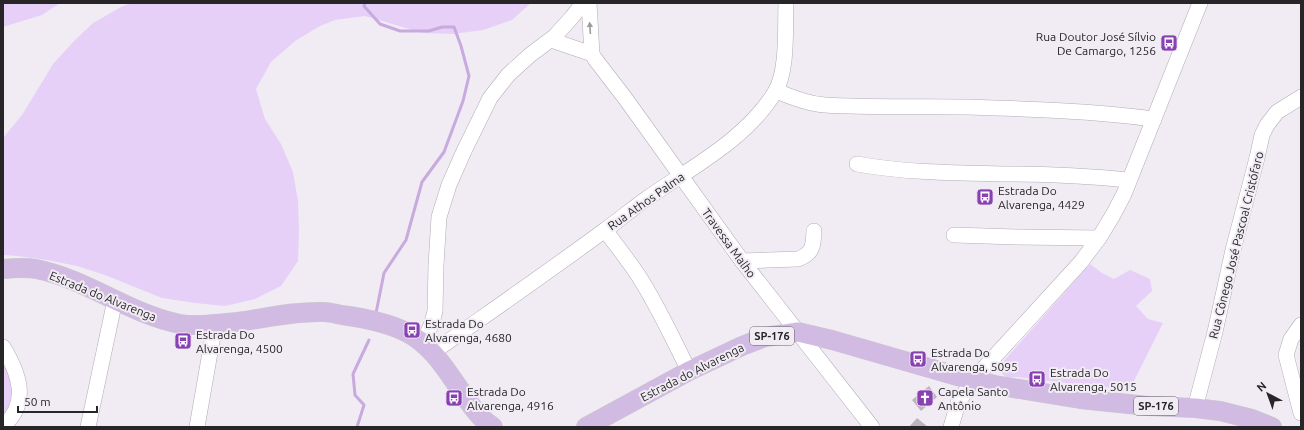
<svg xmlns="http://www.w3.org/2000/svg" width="1304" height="430" viewBox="0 0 1304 430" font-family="Ubuntu,sans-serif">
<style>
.green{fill:#e6d0f8}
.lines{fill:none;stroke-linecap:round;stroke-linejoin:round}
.stream{stroke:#c8aade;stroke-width:3}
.building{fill:#bbb6be}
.minor-casing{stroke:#b1adb4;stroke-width:16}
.major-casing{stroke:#cbcbcb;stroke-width:20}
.minor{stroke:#fff;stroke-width:15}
.major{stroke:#d1bbe2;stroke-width:19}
.oneway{fill:#9e9d9e}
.labels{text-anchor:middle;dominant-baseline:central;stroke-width:4;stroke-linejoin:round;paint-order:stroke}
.shield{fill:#f1ecf4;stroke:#646165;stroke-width:1}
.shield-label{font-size:11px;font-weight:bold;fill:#272528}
.poi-label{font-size:12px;fill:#272528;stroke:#f1ecf4;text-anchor:start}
.street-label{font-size:12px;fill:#272528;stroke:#f1ecf4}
</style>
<rect width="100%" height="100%" fill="#f1ecf4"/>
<g class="green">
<polygon points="3,3 60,3 42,15 3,27"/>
<polygon points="131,3 531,3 512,20 483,30 453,34 423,33 365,16 335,20 320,26 295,41 271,62 256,89 265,119 281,144 293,172 298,201 299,231 298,261 281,286 255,299 225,306 195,303 162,298 105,275 77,266 47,260 17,256 3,255 3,138 22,115 53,64 74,41 93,23 121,7"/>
<polygon points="1090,264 1102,273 1114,279 1130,270 1150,279 1152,291 1136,306 1148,319 1163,323 1130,389 1091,386 1017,377 1007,378 1000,372 1002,363"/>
<path d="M3 360C12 384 19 395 3 418Z"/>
</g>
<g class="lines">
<g class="stream">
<polyline points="365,3 364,6 380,24 400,31 429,31 442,27 454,27 461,46 469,76 463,101 444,152 422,182 406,240 384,273 376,313"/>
<polyline points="357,427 364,405 355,395 353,374 369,340"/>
</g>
</g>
<g class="building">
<polygon points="929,386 937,397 921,411 912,400"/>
<polygon points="917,418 928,427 909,427"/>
</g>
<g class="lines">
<g class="minor-casing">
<g id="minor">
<polyline points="589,3 592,54 595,59 625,98 742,261 872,427"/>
<polyline points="551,40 592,54"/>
<path d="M776 91C792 97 808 104 825 105 873 108 921 106 968 107 1030 109 1092 111 1154 119"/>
<path d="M857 164C907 173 959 173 1010 174 1049 174 1089 176 1129 180"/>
<path d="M605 230C616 245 628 260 638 275 658 306 673 339 689 371"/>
<polyline points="954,235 1017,237 1099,238"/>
<path d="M742 261 798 259C814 253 813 245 814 231"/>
<polyline points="1301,325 1291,339 1286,355 1301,413"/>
<polyline points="423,343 432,323 435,311 436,265 439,217 449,185 464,151 490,98 508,75 530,55 554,37 573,16 583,3"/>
<path d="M3 347C19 373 30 403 3 426"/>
<path d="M432 353C490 312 548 272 605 230 619 220 632 209 646 199 689 169 747 139 775 92 788 71 785 28 786 3"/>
<polyline points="1195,408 1215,332 1233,250 1257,158 1262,135 1267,125 1277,112 1301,97"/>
<polyline points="88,427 115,300"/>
<polyline points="197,427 215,324"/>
<polyline points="951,427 958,403 973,380 1081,262 1099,238 1113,215 1124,194 1200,3"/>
</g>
</g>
<g class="major-casing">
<g id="major">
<path d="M3 269C14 268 25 267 36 269 87 279 129 314 180 324 194 327 222 323 237 322 266 318 295 311 324 312 330 312 336 314 342 315 364 318 386 322 406 332 440 349 455 388 479 415 483 420 488 423 493 427"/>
<polyline points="586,427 689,371 742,346 765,337 798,332 832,340 957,376 995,385 1080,399 1148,406 1195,408 1220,411 1252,419 1272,427"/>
</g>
</g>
<use href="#minor" class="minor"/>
<use href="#major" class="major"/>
</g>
<defs><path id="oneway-solid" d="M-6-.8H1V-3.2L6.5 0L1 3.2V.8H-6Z"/></defs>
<use class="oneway" href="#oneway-solid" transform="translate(590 28) rotate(-94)"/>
<defs>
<g id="bus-square" transform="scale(0.9)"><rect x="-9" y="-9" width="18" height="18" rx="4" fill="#8840b3" stroke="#f1ecf4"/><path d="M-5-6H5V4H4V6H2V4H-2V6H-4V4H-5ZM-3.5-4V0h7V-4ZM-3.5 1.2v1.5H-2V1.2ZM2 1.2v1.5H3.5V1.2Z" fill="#fff"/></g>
<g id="church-square" transform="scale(0.9)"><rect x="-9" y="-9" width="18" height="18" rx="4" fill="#8840b3" stroke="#f1ecf4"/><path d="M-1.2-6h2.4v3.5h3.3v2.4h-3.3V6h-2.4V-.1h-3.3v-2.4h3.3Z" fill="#fff"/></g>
</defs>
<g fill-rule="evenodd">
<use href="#bus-square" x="1169" y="43"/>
<use href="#bus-square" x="985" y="197"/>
<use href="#bus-square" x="412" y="330"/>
<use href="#bus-square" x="183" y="341"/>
<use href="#bus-square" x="918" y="359"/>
<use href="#bus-square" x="1037" y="379"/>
<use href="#bus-square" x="454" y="398"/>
<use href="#church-square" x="925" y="398"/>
</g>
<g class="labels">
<g class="shield">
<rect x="750" y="327" width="44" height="18" rx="3"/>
<rect x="1134" y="397" width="44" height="18" rx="3"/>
</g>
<g class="shield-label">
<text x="772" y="336">SP-176</text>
<text x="1156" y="406">SP-176</text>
</g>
<g class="poi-label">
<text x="1156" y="36" text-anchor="end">Rua Doutor José Sílvio<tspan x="1156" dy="14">De Camargo, 1256</tspan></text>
<text x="998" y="190">Estrada Do<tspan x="998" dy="14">Alvarenga, 4429</tspan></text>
<text x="425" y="323">Estrada Do<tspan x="425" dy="14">Alvarenga, 4680</tspan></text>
<text x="196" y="334">Estrada Do<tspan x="196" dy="14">Alvarenga, 4500</tspan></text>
<text x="931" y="352">Estrada Do<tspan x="931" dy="14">Alvarenga, 5095</tspan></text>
<text x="1050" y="372">Estrada Do<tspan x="1050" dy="14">Alvarenga, 5015</tspan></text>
<text x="467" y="391">Estrada Do<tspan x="467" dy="14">Alvarenga, 4916</tspan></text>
<text x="938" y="391">Capela Santo<tspan x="938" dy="14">Antônio</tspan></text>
</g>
<g class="street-label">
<text transform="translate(646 201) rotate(-35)">Rua Athos Palma</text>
<text transform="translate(729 243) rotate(54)">Travessa Malho</text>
<text transform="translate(1236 245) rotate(-76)">Rua Cônego José Pascoal Cristófaro</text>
<text transform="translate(103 296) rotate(22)">Estrada do Alvarenga</text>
<text transform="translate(692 372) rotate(-27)">Estrada do Alvarenga</text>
</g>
</g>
<rect width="1304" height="430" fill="none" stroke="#272528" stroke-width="8"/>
<g transform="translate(1268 394) rotate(319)" stroke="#f1ecf4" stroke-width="3" paint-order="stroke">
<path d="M0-3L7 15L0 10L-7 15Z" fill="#272528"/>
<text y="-6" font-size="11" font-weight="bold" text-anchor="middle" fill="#272528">N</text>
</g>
<path d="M18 406v6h79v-6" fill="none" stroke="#272528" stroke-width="2"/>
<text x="24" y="406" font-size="12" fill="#272528" stroke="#f1ecf4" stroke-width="3" paint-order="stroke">50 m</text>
</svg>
